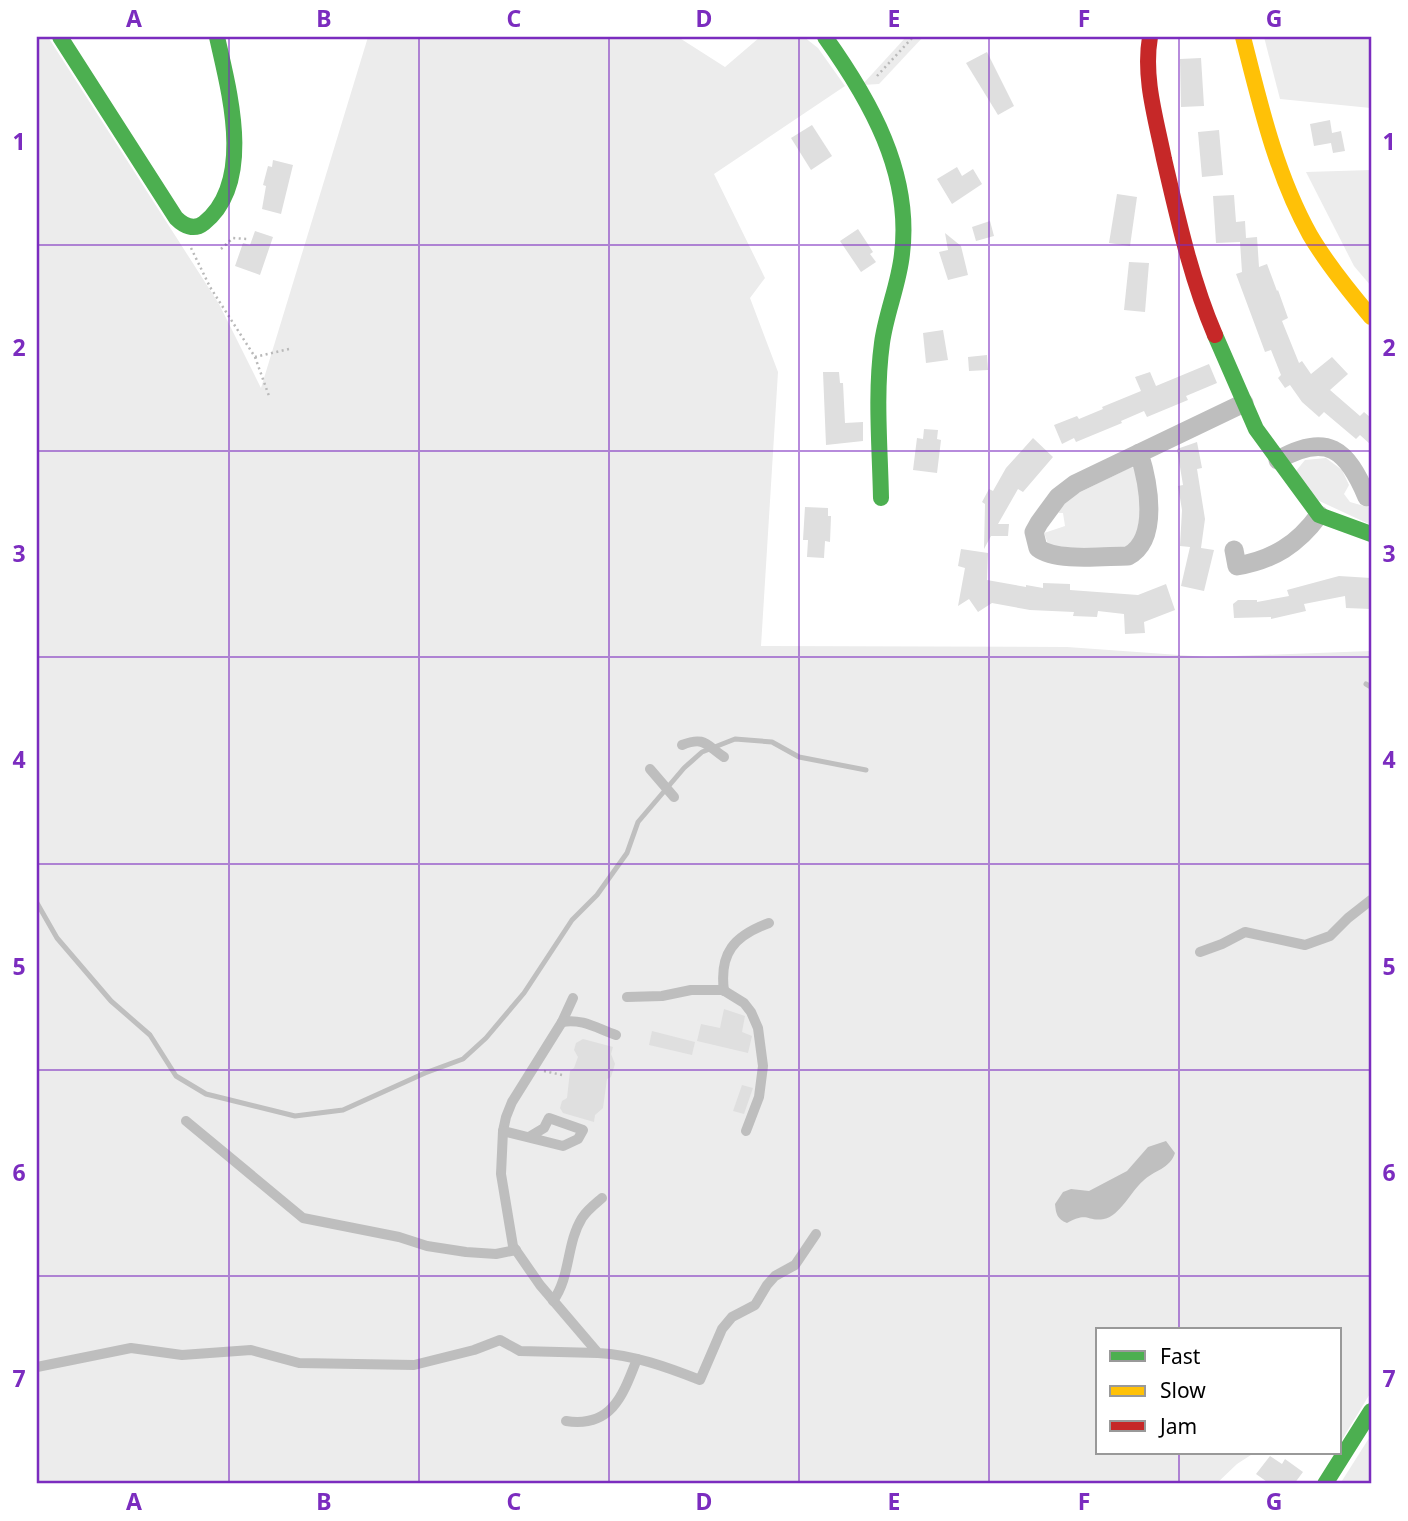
<svg xmlns="http://www.w3.org/2000/svg" width="1408" height="1521" viewBox="0 0 1408 1521" font-family="'Noto Sans',sans-serif">
<style>
.green{fill:#ececec}
.water{fill:#bfbfbf}
.lines{fill:none;stroke-linecap:round;stroke-linejoin:round}
.stream{stroke:#bfbfbf;stroke-width:5}
.building{fill:#dfdfdf}
.path{stroke:#b9b9b9;stroke-width:2.5;stroke-dasharray:2 3.5;stroke-linecap:butt}
.lane{stroke:#bebebe;stroke-width:10}
.street{stroke:#bebebe;stroke-width:19}
.fast{stroke:#4caf50;stroke-width:16}
.slow{stroke:#ffc107;stroke-width:16}
.jam{stroke:#c62828;stroke-width:16}
.grid{fill:none;stroke:#7b2cbf;stroke-width:2;stroke-opacity:0.55}
.neatline{fill:none;stroke:#7b2cbf;stroke-width:2.5}
.grid-label{font-size:23px;text-anchor:middle;font-weight:bold;fill:#7b2cbf}
</style>
<rect width="100%" height="100%" fill="#fff"/>
<g class="green">
<polygon points="37,37 48,37 219,304 261,388 368,37 678,37 725,67 760,37 804,37 818,48 845,86 714,174 765,278 750,298 778,372 761,646 1067,647 1207,657 1371,651 1371,1392 1340,1443 1340,1330 1098,1330 1098,1453 1254,1453 1237,1464 1216,1484 37,1484"/>
<polygon points="906,37 923,37 879,84 862,85"/>
<polygon points="1264,37 1371,37 1371,108 1280,99"/>
<polygon points="1371,170 1371,286 1354,266 1306,172"/>
<polygon points="1326,458 1342,470 1349,485 1344,494 1350,502 1371,508 1371,525 1315,499 1296,471 1305,460"/>
<polygon points="1132,467 1135,469 1140,492 1140,531 1126,548 1053,547 1048,544 1044,533 1065,526 1063,513 1059,513 1057,510 1074,495"/>
<polygon points="1371,1435 1371,1484 1340,1484"/>
</g>
<path class="water" d="M1166 1141 1175 1153C1170 1169 1154 1170 1143 1181 1131 1191 1120 1216 1104 1219 1087 1222 1088 1211 1067 1223 1057 1219 1056 1214 1055 1204L1063 1192 1071 1189 1089 1191 1127 1171 1148 1147Z"/>
<g class="lines">
<g class="stream">
<polyline points="1366,684 1371,687"/>
<polyline points="37,903 57,938 111,1001 150,1035 176,1076 206,1094 295,1116 343,1110 425,1073 463,1059 486,1038 524,993 572,920 597,895 627,853 638,822 684,768 702,752 735,739 772,742 799,757 866,770"/>
</g>
</g>
<g class="building">
<polygon points="987,52 1014,106 998,115 966,63"/>
<polygon points="1201,58 1204,106 1181,107 1180,59"/>
<polygon points="1330,120 1332,133 1341,131 1345,151 1333,153 1331,143 1314,146 1310,124"/>
<polygon points="812,125 832,156 811,170 791,138"/>
<polygon points="1219,130 1223,175 1202,177 1198,132"/>
<polygon points="273,160 293,165 281,214 262,209 266,186 263,185 268,166 272,167"/>
<polygon points="957,167 962,176 973,169 982,184 952,204 937,179"/>
<polygon points="1117,194 1137,197 1130,246 1109,243"/>
<polygon points="1234,195 1236,222 1245,221 1246,238 1257,237 1259,267 1267,264 1277,291 1278,290 1288,318 1282,321 1299,363 1302,361 1311,374 1332,357 1348,374 1330,390 1360,416 1364,412 1371,418 1371,445 1360,435 1356,439 1324,412 1319,417 1302,402 1290,385 1285,388 1278,378 1281,375 1271,350 1265,352 1236,274 1242,272 1240,242 1216,243 1213,196"/>
<polygon points="990,221 994,236 976,241 972,227"/>
<polygon points="858,229 873,252 870,254 876,262 861,272 840,241"/>
<polygon points="255,231 273,237 260,275 235,266 243,243 250,245"/>
<polygon points="945,233 961,246 968,275 948,280 939,252 948,250"/>
<polygon points="1129,262 1149,263 1145,312 1124,310"/>
<polygon points="943,330 948,360 926,363 923,333"/>
<polygon points="987,355 988,370 969,371 968,357"/>
<polygon points="1209,364 1217,383 1186,396 1188,400 1147,417 1144,411 1121,421 1122,423 1076,442 1074,438 1062,444 1054,425 1077,416 1079,419 1103,409 1102,407 1141,391 1135,377 1150,372 1156,386"/>
<polygon points="823,372 839,372 840,383 843,383 845,423 863,422 863,441 826,445"/>
<polygon points="924,429 938,430 937,439 941,440 937,473 913,470 917,438 923,439"/>
<polygon points="1033,438 1053,457 1023,492 1018,489 998,524 1009,524 1008,536 991,536 984,549 985,504 982,502 989,489 993,491 1006,468"/>
<polygon points="1197,442 1202,468 1197,469 1205,519 1201,548 1214,550 1204,591 1181,586 1190,547 1180,546 1182,510 1178,486 1183,485 1177,449"/>
<polygon points="805,507 828,508 828,516 831,516 830,542 825,541 824,558 807,557 808,540 803,540"/>
<polygon points="961,549 988,553 987,580 1026,587 1026,585 1043,588 1043,583 1070,584 1070,590 1138,595 1166,584 1175,610 1144,622 1145,633 1125,634 1124,614 1098,611 1097,617 1073,616 1074,612 1030,610 992,603 978,612 969,599 958,606 965,568 958,566"/>
<polygon points="1339,576 1371,578 1371,609 1346,608 1345,596 1304,604 1306,611 1271,619 1271,617 1234,618 1233,604 1238,600 1257,600 1257,602 1289,596 1287,590"/>
<polygon points="724,1009 745,1016 742,1032 752,1036 748,1053 697,1041 701,1024 720,1028"/>
<polygon points="652,1031 695,1042 692,1055 649,1045"/>
<polygon points="583,1039 613,1047 611,1054 615,1064 611,1077 607,1079 603,1108 595,1115 594,1122 563,1113 560,1108 562,1101 567,1098 570,1071 574,1068 578,1057 574,1050 576,1043"/>
<polygon points="742,1085 753,1088 744,1114 733,1111"/>
<polygon points="1270,1456 1282,1464 1285,1459 1303,1472 1294,1484 1270,1484 1256,1474"/>
</g>
<g class="lines">
<g class="path">
<polyline points="877,76 913,37"/>
<polyline points="191,248 210,287 255,357 289,349"/>
<polyline points="221,249 233,238 248,239"/>
<polyline points="255,357 269,396"/>
<polyline points="544,1071 562,1075"/>
</g>
<g class="lane">
<path d="M682 745C705 736 706 745 724 757"/>
<polyline points="650,769 674,797"/>
<polyline points="1200,952 1222,944 1245,932 1305,945 1330,936 1348,918 1371,900"/>
<path d="M724 991C719 953 734 936 769 923"/>
<polyline points="627,997 662,996 691,990 723,990 744,1003 751,1012 758,1028 763,1066 759,1097 746,1131"/>
<path d="M573 998 562 1022 512 1102 506 1117 503 1131 501 1174 513 1246 540 1285 598 1353C634 1355 667 1367 700 1380L722 1329 732 1317 755 1305 767 1285 775 1276 795 1265 816 1234"/>
<path d="M562 1022C582 1018 598 1029 616 1035"/>
<polyline points="186,1121 303,1218 399,1237 427,1246 466,1252 496,1254 516,1250"/>
<polyline points="503,1131 563,1146 578,1139 583,1130 549,1118 544,1128 529,1137"/>
<path d="M553 1301C571 1276 566 1244 582 1218 587 1210 595 1204 602 1198"/>
<polyline points="37,1367 131,1348 182,1355 251,1350 299,1363 414,1365 474,1350 500,1340 520,1351 598,1353"/>
<path d="M566 1421C612 1428 623 1395 637 1359"/>
</g>
<g class="street">
<path d="M1139 453C1148 481 1160 539 1128 556 1104 556 1056 562 1038 548L1034 532 1039 523 1058 497 1075 484 1244 403"/>
<path d="M1278 460C1327 432 1347 449 1367 497"/>
<path d="M1234 550 1237 566C1273 560 1298 544 1319 515"/>
</g>
<g class="fast">
<path d="M60 37 176 218C184 226 194 231 204 223 255 182 229 91 217 37"/>
<path d="M825 37C870 100 912 173 902 254 899 284 886 313 882 343 875 394 880 447 881 498"/>
<polyline points="1215,335 1256,429 1319,515 1371,534"/>
<polyline points="1325,1484 1371,1411"/>
</g>
<path class="slow" d="M1243 37C1260 104 1276 174 1310 235 1327 264 1349 291 1371 317"/>
<path class="jam" d="M1150 37C1143 78 1156 119 1164 159 1178 219 1191 279 1215 335"/>
</g>
<path class="grid" d="M229 37V1484M419 37V1484M609 37V1484M799 37V1484M989 37V1484M1179 37V1330M37 245H1371M37 451H1371M37 657H1371M37 864H1371M37 1070H1371M37 1276H1371M1179 1453V1484"/>
<rect width="1408" height="1521" fill="none" stroke="#ffffff" stroke-width="77"/>
<rect x="1096" y="1328" width="245" height="126" fill="#ffffff" stroke="#999999" stroke-width="2"/>
<rect x="1110" y="1351" width="35" height="10" fill="#4caf50" stroke="#999999" stroke-width="2"/>
<text x="1160" y="1364" font-size="21" fill="#000000">Fast</text>
<rect x="1110" y="1386" width="35" height="10" fill="#ffc107" stroke="#999999" stroke-width="2"/>
<text x="1160" y="1398" font-size="21" fill="#000000">Slow</text>
<rect x="1110" y="1421" width="35" height="10" fill="#c62828" stroke="#999999" stroke-width="2"/>
<text x="1160" y="1434" font-size="21" fill="#000000">Jam</text>
<rect x="38" y="38" width="1332" height="1444" class="neatline"/>
<g class="grid-label">
<text x="134" y="27">A</text>
<text x="324" y="27">B</text>
<text x="514" y="27">C</text>
<text x="704" y="27">D</text>
<text x="894" y="27">E</text>
<text x="1084" y="27">F</text>
<text x="1274" y="27">G</text>
<text x="19" y="150">1</text>
<text x="1389" y="150">1</text>
<text x="19" y="356">2</text>
<text x="1389" y="356">2</text>
<text x="19" y="562">3</text>
<text x="1389" y="562">3</text>
<text x="19" y="768">4</text>
<text x="1389" y="768">4</text>
<text x="19" y="975">5</text>
<text x="1389" y="975">5</text>
<text x="19" y="1181">6</text>
<text x="1389" y="1181">6</text>
<text x="19" y="1387">7</text>
<text x="1389" y="1387">7</text>
<text x="134" y="1510">A</text>
<text x="324" y="1510">B</text>
<text x="514" y="1510">C</text>
<text x="704" y="1510">D</text>
<text x="894" y="1510">E</text>
<text x="1084" y="1510">F</text>
<text x="1274" y="1510">G</text>
</g>
</svg>
